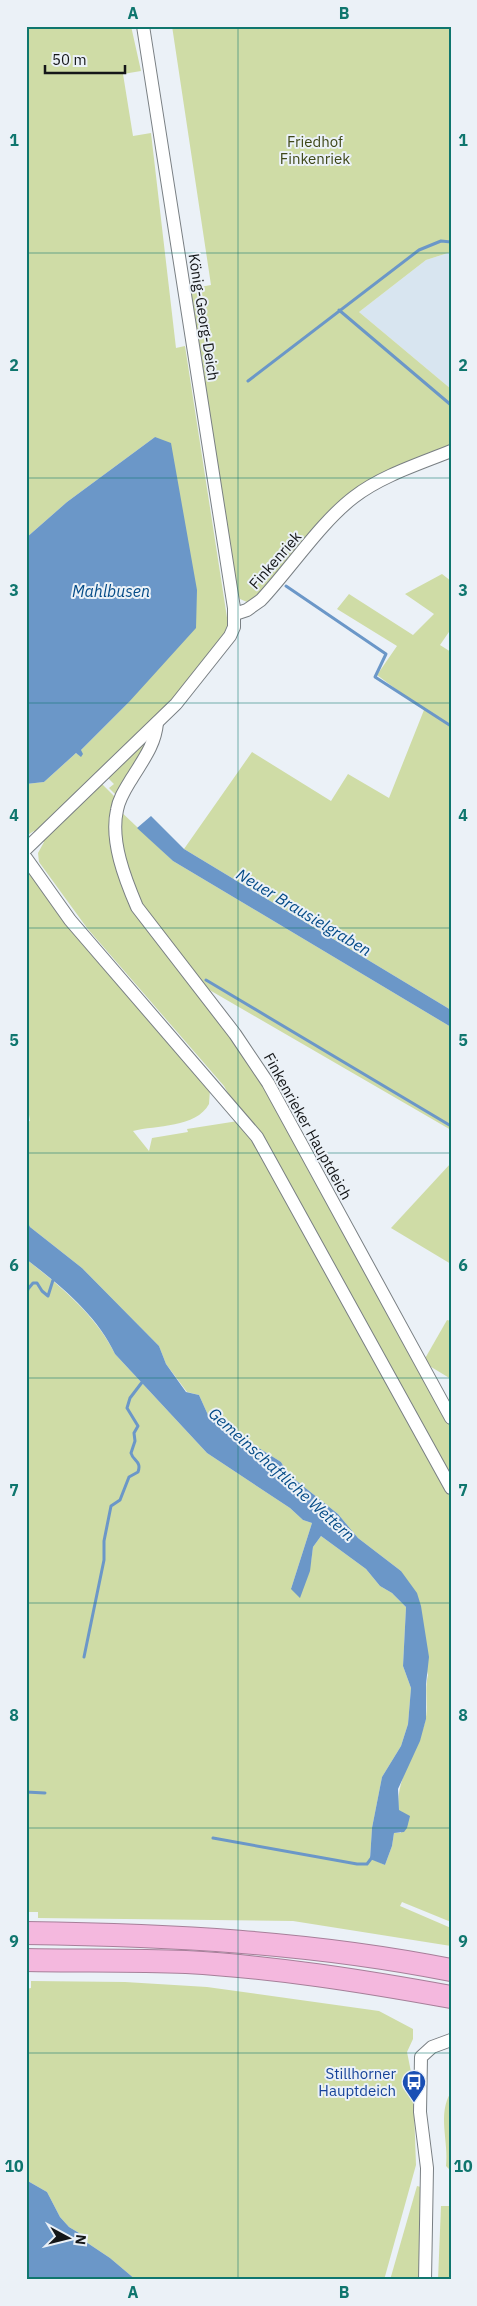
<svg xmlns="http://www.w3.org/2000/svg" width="477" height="2306" viewBox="0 0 477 2306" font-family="'IBM Plex Sans',sans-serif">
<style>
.built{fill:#d8e5f0}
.green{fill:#cfdca6}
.water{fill:#6b97c8}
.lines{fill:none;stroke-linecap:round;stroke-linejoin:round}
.stream{stroke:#6b97c8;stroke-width:3}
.street-casing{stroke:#797f83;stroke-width:14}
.highway-casing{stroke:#a67f99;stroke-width:24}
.street{stroke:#fff;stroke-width:12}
.highway{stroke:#f4b8de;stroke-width:22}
.grid{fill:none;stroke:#0f766e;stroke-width:1;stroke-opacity:0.55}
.labels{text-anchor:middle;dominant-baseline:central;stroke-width:4;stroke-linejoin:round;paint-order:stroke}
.park-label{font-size:15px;fill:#3e4718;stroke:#ebf1f7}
.street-label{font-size:15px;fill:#141618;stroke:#ebf1f7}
.transit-label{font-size:15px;fill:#164399;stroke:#ebf1f7;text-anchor:end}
.water-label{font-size:16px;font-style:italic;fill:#044b87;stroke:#ebf1f7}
.neatline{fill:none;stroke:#0f766e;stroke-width:2}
.grid-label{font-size:16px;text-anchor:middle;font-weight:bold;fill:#0f766e}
</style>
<rect width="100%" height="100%" fill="#ebf1f7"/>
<polygon class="built" points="451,252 451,389 359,312 426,260"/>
<g class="green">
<polygon points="26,26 131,26 141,71 123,74 133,136 151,133 176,348 185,346 228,624 223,637 179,693 36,833 34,831 26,836 26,784 44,782 76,753 81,756 81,750 129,702 155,437 67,502 26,538"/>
<polygon points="172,26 451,26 451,252 426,260 359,312 451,389 451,446 365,485 265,591 247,602 240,599 237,593 189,289 211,285"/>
<polygon points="442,574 451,581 451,629 440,645 451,652 451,1010 184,849 252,752 331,801 348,774 389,798 424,710 377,675 397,646 337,609 349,594 413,635 434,614 405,594"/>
<polygon points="145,741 148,741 118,797 109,788 114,784 107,777"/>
<polygon points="101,783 117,799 120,875 237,1043 281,1115 309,1172 451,1425 451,1479 224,1086 87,928 39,862 38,853 44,842 42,840"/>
<polygon points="117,808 173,861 451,1027 451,1130 194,981 127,883"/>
<path d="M26 866 210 1089 209 1104C196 1128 156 1125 133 1131L149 1151 152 1138 188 1132 187 1129 238 1121 250 1135 451 1498V1922L402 1902 400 1906 451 1928V1946L293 1921 38 1918V1912H26V1259C60 1286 96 1315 115 1354L207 1453 290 1508 303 1520 312 1523 291 1589 311 1562 313 1547 321 1536 366 1569 380 1586 392 1593 406 1607 403 1666 411 1688 408 1724 401 1746 382 1777 372 1828 370 1858 385 1865 392 1846 394 1833H401L402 1812 399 1811C394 1780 417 1753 425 1722 429 1707 424 1691 428 1675L401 1571 358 1538 338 1514 288 1474 281 1462 251 1443 236 1438 233 1428 225 1420 218 1424 208 1415 199 1395 187 1392 166 1364 159 1346 82 1268 30 1227 26 1219V1122L30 1121 26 1096Z"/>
<polygon points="451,1163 451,1264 391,1228"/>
<polygon points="447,1320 451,1321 451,1379 423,1362"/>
<polygon points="31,1981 125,1982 207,1987 379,2011 413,2029 413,2039 407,2052 413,2082 416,2165 384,2280 136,2280 110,2258 86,2242 79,2233 69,2227 60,2217 47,2192 26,2180 26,1989 31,1988"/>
<path d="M451 2092V2171L446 2166C449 2142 437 2114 451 2092Z"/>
<polygon points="417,2186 421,2187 420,2280 390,2280"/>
<polygon points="441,2206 451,2206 451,2280 438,2280"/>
</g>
<g class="water">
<polygon points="155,437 171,443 197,590 196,628 129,702 81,750 83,754 81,757 76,753 44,782 26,784 26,538 67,502"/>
<polygon points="151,816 184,849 451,1010 451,1027 173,861 137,828"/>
<path d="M26 1219 30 1227 82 1268 159 1346 166 1364 186 1392 199 1395 208 1415 218 1424 224 1420 233 1428 236 1438 251 1443 281 1462 288 1474 338 1514 358 1538 401 1571 417 1593 421 1606 429 1657 426 1684V1719L420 1741 398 1789 399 1810 410 1816 407 1828 404 1832 394 1833 392 1846 385 1865 370 1859 372 1828 382 1777 401 1746 408 1724 411 1688 403 1666 406 1607 392 1593 380 1586 366 1569 321 1536 313 1547 310 1571 300 1598 291 1589 312 1523 303 1520 290 1508 207 1453 115 1354C97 1315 60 1285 26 1259Z"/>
<polygon points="26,2180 47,2192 60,2217 69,2227 79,2233 86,2242 110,2258 136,2280 26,2280"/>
</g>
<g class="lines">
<g class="stream">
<polyline points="339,310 451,405"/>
<polyline points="248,381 419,250 441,241 451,242"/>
<polyline points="286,586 386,654 375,677 451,726"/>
<polyline points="206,980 451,1126"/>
<polyline points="26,1298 28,1289 33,1283 37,1283 42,1291 48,1296 53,1280"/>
<path d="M84 1657 104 1560V1541L111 1506 120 1500 129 1477 138 1472C142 1461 133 1461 131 1453L135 1441 134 1433 138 1426 127 1408 130 1398 143 1381"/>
<polyline points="26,1792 45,1793"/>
<polyline points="213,1838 357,1864 367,1864 373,1856"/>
</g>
<g class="street-casing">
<g id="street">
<path d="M235 614 247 610 261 600C290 569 321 522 354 497 381 476 419 464 451 451"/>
<path d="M157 723C155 745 143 760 132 778 126 788 119 798 117 810 110 841 125 879 137 907L235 1034 268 1083 451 1418"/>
<polyline points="26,849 176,704 230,636 234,627 234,608 143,26"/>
<polyline points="26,858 70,920 257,1137 451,1488"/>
<polyline points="425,2280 427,2168 420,2112 421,2057 432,2047 451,2040"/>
</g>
</g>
<g class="highway-casing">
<g id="highway">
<path d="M26 1933C169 1935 310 1942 451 1970"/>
<path d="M26 1960C79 1961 133 1960 186 1962 275 1967 363 1981 451 1997"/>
</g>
</g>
<use href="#street" class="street"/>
<use href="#highway" class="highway"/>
</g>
<path class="grid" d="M238 26V2280M26 253H451M26 478H451M26 703H451M26 928H451M26 1153H451M26 1378H451M26 1603H451M26 1828H451M26 2053H451"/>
<defs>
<g id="bus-pin" transform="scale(1.25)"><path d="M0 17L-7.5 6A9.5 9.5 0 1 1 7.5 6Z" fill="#1a4fb4" stroke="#ebf1f7"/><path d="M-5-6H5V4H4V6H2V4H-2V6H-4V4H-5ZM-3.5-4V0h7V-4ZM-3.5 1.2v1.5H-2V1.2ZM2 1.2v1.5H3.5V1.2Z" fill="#fff"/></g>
</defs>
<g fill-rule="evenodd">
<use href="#bus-pin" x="414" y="2082"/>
</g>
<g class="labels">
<g class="park-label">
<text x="315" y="141">Friedhof<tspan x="315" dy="17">Finkenriek</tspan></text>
</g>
<g class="street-label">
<text transform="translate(204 317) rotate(81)">König-Georg-Deich</text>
<text transform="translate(275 560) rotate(-49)">Finkenriek</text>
<text transform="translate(308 1126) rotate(61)">Finkenrieker Hauptdeich</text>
</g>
<g class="transit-label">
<text x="396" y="2073">Stillhorner<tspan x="396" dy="17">Hauptdeich</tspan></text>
</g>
<g class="water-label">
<text x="111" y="591">Mahlbusen</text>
<text transform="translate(304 912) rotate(31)">Neuer Brausielgraben</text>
<text transform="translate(282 1474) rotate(42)">Gemeinschaftliche Wettern</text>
</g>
</g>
<rect width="477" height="2306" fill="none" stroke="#ebf1f7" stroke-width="55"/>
<g transform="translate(68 2238) rotate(97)" stroke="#ebf1f7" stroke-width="4" paint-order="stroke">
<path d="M0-4L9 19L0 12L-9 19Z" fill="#141618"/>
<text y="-8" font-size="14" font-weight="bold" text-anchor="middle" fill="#141618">N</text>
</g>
<path d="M45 65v8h80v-8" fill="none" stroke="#141618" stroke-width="2.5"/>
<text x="52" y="65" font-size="15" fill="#141618" stroke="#ebf1f7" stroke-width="4" paint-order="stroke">50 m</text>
<rect x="28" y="28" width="422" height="2250" class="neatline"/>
<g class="grid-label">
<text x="133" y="19">A</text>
<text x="344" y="19">B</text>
<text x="14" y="146">1</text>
<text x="463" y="146">1</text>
<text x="14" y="371">2</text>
<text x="463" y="371">2</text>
<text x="14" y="596">3</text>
<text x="463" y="596">3</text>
<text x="14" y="821">4</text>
<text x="463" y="821">4</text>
<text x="14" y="1046">5</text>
<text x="463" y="1046">5</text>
<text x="14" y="1271">6</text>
<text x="463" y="1271">6</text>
<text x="14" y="1496">7</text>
<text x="463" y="1496">7</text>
<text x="14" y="1721">8</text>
<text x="463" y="1721">8</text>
<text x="14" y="1947">9</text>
<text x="463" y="1947">9</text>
<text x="14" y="2172">10</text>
<text x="463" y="2172">10</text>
<text x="133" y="2298">A</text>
<text x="344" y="2298">B</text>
</g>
</svg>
